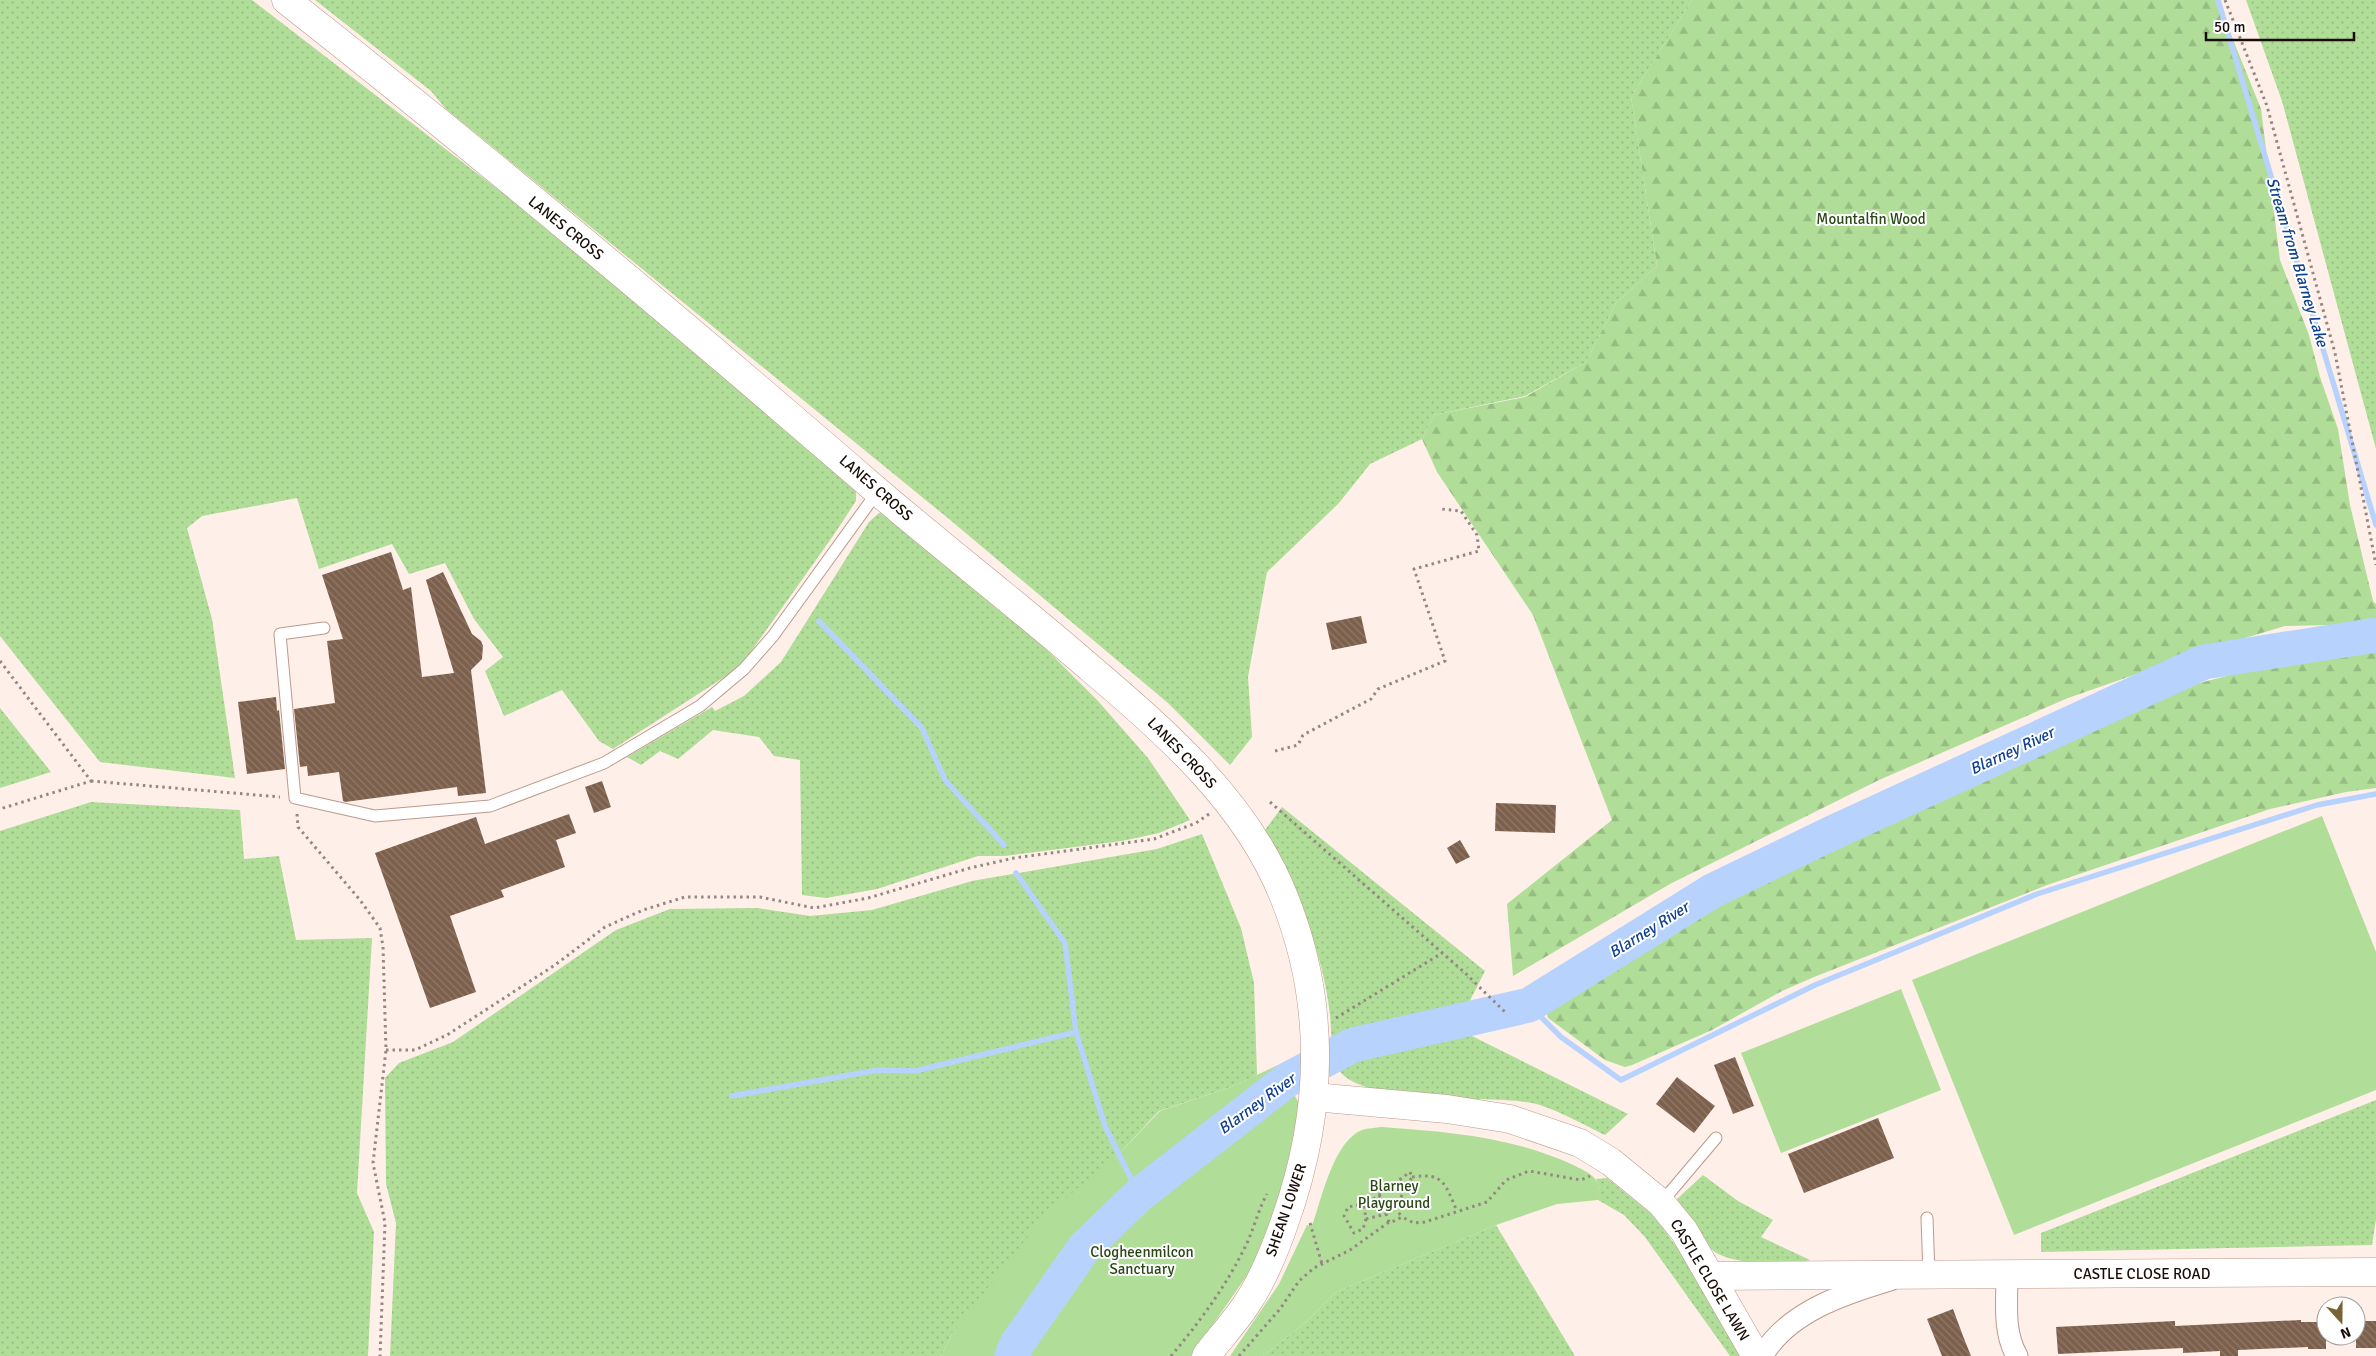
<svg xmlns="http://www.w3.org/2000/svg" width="2376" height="1356" viewBox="0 0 2376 1356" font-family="Signika,sans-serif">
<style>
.grass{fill:url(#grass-dots)}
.forest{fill:url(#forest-firs)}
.park{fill:#b0dd98}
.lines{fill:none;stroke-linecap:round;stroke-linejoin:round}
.stream{stroke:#b8d2fe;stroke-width:5.5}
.river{stroke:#b8d2fe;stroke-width:35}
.building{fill:url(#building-back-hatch)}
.service-casing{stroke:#bc998a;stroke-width:13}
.minor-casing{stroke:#bc998a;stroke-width:23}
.tertiary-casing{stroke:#bc998a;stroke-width:29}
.path{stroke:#958781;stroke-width:3;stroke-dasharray:2.5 4;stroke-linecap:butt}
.service{stroke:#fff;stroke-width:11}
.minor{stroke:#fff;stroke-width:21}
.tertiary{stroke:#fff;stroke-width:28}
.labels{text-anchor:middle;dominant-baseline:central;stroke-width:4;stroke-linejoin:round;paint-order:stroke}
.park-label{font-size:15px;fill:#2a4816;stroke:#fff}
.street-label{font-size:15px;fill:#190d08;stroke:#fff}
.water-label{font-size:16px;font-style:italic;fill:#104090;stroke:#fff}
</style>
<defs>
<pattern id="grass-dots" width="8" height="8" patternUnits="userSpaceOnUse" patternTransform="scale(1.25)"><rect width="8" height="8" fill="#b0dd98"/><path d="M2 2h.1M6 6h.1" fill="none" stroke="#97bc82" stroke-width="1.8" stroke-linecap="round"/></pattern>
<pattern id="forest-firs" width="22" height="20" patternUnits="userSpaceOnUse" patternTransform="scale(1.25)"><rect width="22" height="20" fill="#b0dd98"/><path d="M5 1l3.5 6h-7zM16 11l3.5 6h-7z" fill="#97bc82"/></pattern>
<pattern id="building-back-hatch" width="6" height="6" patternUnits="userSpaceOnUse" patternTransform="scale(1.25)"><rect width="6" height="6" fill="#7c604c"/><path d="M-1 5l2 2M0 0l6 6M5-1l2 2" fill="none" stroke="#8f7a6c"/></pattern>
</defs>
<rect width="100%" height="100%" fill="#feefe9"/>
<g class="grass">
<polygon points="0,0 252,0 587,258 848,483 856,492 856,501 833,536 740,667 613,749 599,741 562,690 504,716 485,671 503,657 474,619 445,563 409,574 392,544 319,569 297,498 202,516 187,528 212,619 235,778 100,762 0,636"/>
<polygon points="315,0 1692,0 1631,97 1657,266 1616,303 1586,362 1525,396 1434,415 1422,439 1370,464 1339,503 1267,572 1248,677 1252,737 1230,765 1168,703 949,519 446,109 431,91"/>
<polygon points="2246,0 2376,0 2376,449 2282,101"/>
<polygon points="879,513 888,514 1038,641 1098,701 1148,758 1190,820 1159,833 1122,841 1005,856 978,856 877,889 826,898 802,895 800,760 774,756 759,737 713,730 678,759 660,751 641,765 627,757 712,707 715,711 744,696 781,662 869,522"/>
<polygon points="0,708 51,772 0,788"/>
<polygon points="91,802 240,810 244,859 279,856 296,940 372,938 357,1193 374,1232 368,1356 0,1356 0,831"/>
<path d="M1282 807 1485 971 1456 1028 1628 1114 1605 1135C1586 1126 1556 1109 1536 1104 1495 1093 1358 1108 1337 1067 1330 1052 1332 1031 1330 1015 1328 997 1324 977 1319 959 1307 914 1285 872 1265 830Z"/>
<polygon points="1202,834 1241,928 1254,983 1257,1075 1234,1086 1159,1111 953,1332 941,1356 390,1356 396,1223 386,1184 385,1078 399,1063 453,1042 616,930 670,909 757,908 810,916 872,910 972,881 1157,849"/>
<polygon points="2376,1100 2376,1219 2372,1245 2041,1252 2041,1233"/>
<path d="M1703 1175 1738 1201 1773 1220 1761 1237 1810 1260C1789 1266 1734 1265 1715 1252 1699 1241 1686 1216 1677 1199Z"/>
<polygon points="1607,1178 1655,1217 1683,1256 1742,1356 1730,1356 1645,1237 1624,1215 1598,1200 1599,1188 1596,1179"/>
<polygon points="1496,1225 1575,1356 1263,1356 1305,1323 1336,1292"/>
</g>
<g class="forest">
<polygon points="1692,0 2217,0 2261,109 2280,260 2309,335 2320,377 2338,429 2350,505 2373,601 2376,604 2376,624 2285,626 2208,649 2068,698 1879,780 1670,884 1513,976 1507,904 1612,820 1533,615 1437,472 1422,439 1434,415 1525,397 1586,362 1616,303 1657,266 1631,97"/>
<polygon points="2376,647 2376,788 2346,792 2270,809 2047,885 1814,977 1782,991 1712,1030 1632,1065 1625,1067 1605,1060 1548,1018 1544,1005 1547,999 1574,986 1637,946 1760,877 1828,845 1895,806 2031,757 2182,689 2207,681 2267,666 2291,663"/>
</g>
<g class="park">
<polygon points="2322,816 2376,952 2376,1090 2014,1235 1912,980"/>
<polygon points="1901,989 1941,1090 1781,1153 1741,1053"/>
<polygon points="1278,1065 1301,1107 1286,1188 1257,1261 1191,1356 941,1356 953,1332 1045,1215 1118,1155 1160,1111 1234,1086"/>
<path d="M1382 1127C1447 1132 1508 1136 1569 1163 1577 1167 1593 1173 1597 1182 1600 1188 1599 1194 1598 1200L1557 1204 1496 1225 1336 1292 1305 1323 1263 1356H1230L1279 1284 1307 1225 1310 1226 1313 1223C1322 1197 1334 1141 1362 1130 1368 1128 1376 1128 1382 1127Z"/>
</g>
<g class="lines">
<g class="stream">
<polyline points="2218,0 2376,525"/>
<polyline points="819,621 922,728 945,780 1004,845"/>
<polyline points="1016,873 1065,943 1076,1032 1105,1126 1139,1195"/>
<polyline points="1529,1005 1561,1037 1621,1080 1815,985 2037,894 2317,805 2376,794"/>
<polyline points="732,1096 878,1070 915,1071 1076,1032"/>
</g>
<polyline class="river" points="1012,1356 1017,1344 1084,1248 1139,1195 1287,1080 1353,1045 1529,1005 1712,891 1832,833 2204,662 2376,635"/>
</g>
<g class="building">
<polygon points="391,552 403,590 411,587 422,677 454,673 426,580 443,572 472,634 481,641 483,646 482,659 471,670 486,793 458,796 457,787 345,802 343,801 339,772 308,776 307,766 300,767 294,709 335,703 327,641 343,639 322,575"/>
<polygon points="1361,616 1367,643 1332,650 1326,623"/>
<polygon points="276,697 277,711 279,710 285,769 247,774 238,702"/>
<polygon points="602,781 611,807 594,813 585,787"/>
<polygon points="1496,803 1556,805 1555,833 1495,831"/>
<polygon points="569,814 576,833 556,840 565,867 501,890 504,897 450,916 476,992 430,1008 375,853 476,817 485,844"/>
<polygon points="1460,840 1470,857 1456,864 1447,848"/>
<polygon points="1735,1057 1754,1106 1733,1114 1714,1065"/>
<polygon points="1677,1077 1715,1106 1694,1133 1656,1104"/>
<polygon points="1878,1118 1894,1158 1804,1193 1788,1154"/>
<polygon points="1953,1309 1963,1336 1971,1356 1942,1356 1927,1319"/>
<polygon points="2301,1320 2301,1322 2326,1322 2326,1349 2308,1349 2308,1347 2238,1350 2238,1356 2220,1356 2220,1351 2183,1353 2183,1348 2058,1354 2056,1327 2175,1321 2175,1326"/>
<rect x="2356" y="1321" width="20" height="27"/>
</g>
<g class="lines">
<g class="service-casing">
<g id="service">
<polyline points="324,628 280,634 295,798 375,816 490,806 604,763 700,706 744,669 773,636 878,491"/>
<polyline points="1661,1203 1716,1138"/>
<polyline points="1927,1218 1929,1275"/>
</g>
</g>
<g class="minor-casing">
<g id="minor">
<path d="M2007 1275C2007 1302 2003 1332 2017 1356"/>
<path d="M1762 1356C1788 1312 1843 1294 1890 1280"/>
</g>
</g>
<g class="tertiary-casing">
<g id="tertiary">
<path d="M286 0C487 158 683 323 876 490 946 550 1019 606 1089 667 1165 732 1246 801 1284 897 1327 1004 1323 1114 1285 1221 1275 1250 1263 1280 1246 1305 1234 1323 1219 1339 1206 1356"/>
<polyline points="1314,1097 1447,1109 1510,1119 1580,1143 1611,1162 1661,1203 1684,1231 1756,1356"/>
<polyline points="1711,1276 2376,1272"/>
</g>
</g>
<g class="path">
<polyline points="2225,0 2267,106 2335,353 2376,565"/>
<polyline points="0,661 91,781 0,809"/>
<polyline points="1275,751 1298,745 1303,735 1371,699 1378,689 1445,661 1414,569 1479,551 1477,535 1461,511 1441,509"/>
<polyline points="91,781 280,797"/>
<polyline points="1270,802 1464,972 1506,1013"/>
<polyline points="297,814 298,827 360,900 380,928 383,947 386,1050 373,1163 385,1223 380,1356"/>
<polyline points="1336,1018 1442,953"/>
<polyline points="386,1050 415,1050 447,1035 555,965 605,927 643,910 685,897 760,897 814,908 868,898 970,868 1014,858 1154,839 1196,823 1209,814"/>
<path d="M1412 1177C1445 1172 1445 1185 1457 1211"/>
<polyline points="1379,1195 1389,1210"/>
<polyline points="1364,1206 1366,1219 1363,1229 1354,1233 1344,1216 1348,1207 1358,1205 1364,1206 1410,1172 1412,1177 1395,1208"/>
<polyline points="1366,1219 1386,1214"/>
<polyline points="1389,1222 1386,1214 1389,1210 1395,1208 1402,1217"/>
<polyline points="1310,1223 1322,1264"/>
<path d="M1171 1356C1198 1324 1224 1289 1243 1251 1253 1233 1257 1212 1267 1194"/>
<polyline points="1239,1356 1280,1309 1299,1281 1314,1268 1350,1250 1389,1222 1392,1222 1402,1217 1414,1223 1425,1222 1487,1202 1506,1180 1529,1171 1581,1180 1590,1176"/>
</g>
<use href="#service" class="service"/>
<use href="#minor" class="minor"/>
<use href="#tertiary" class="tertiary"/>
</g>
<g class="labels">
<g class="park-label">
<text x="1871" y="219">Mountalfin Wood</text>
<text x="1394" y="1186">Blarney<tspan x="1394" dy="17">Playground</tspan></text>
<text x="1142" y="1252">Clogheenmilcon<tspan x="1142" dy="17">Sanctuary</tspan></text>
</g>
<g class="street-label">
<text transform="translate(566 228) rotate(39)">LANES CROSS</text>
<text transform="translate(876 488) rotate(41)">LANES CROSS</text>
<text transform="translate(1182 753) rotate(46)">LANES CROSS</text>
<text transform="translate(1286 1210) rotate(-71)">SHEAN LOWER</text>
<text x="2142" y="1274">CASTLE CLOSE ROAD</text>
<text transform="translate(1710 1280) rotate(59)">CASTLE CLOSE LAWN</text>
</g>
<g class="water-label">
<text transform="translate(2297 262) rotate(73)">Stream from Blarney Lake</text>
<text transform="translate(2012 751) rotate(-25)">Blarney River</text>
<text transform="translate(1649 930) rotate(-32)">Blarney River</text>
<text transform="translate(1257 1104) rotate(-36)">Blarney River</text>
</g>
</g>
<g transform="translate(2341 1321) rotate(159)"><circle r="24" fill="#ffffff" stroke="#a39e9c"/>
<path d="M0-4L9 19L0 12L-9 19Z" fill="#7a6333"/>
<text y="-8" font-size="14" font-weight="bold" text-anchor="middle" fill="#190d08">N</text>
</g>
<path d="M2206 32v8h148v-8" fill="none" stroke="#190d08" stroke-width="2.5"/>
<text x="2214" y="32" font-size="15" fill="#190d08" stroke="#ffffff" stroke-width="4" paint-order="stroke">50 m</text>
</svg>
